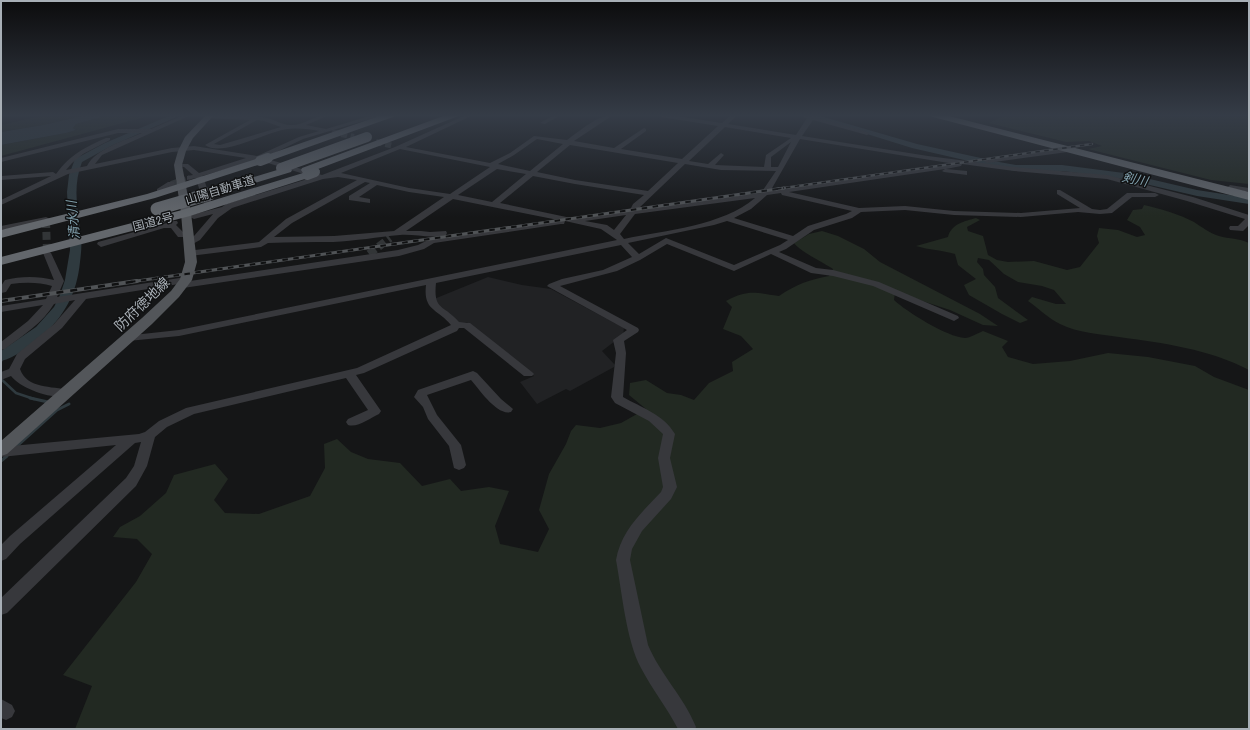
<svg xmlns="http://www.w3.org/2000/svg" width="1250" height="730" viewBox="0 0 1250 730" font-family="'Archivo Narrow','Noto Sans JP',sans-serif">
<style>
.built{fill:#212224}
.green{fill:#222922}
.water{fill:#2f3a3f}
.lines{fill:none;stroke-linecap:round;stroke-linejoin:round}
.stream-far1{stroke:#2f3a3f;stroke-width:2.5}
.stream{stroke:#2f3a3f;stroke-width:3}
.river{fill:#2f3a3f;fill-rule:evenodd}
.minor-tunnel-far1{stroke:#323537;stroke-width:6;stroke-dasharray:6 3.5;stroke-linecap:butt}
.minor-tunnel{stroke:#323537;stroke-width:8;stroke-dasharray:8 4;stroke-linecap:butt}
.minor{fill:#37383c;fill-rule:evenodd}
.major{fill:#53565a;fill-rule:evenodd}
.highway{fill:#63676c;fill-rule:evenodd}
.rail-far2-casing{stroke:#505356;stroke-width:2.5}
.rail-far1-casing{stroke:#505356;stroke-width:3}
.rail-casing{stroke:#505356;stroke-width:4}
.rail-far2{stroke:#101112;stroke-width:1.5;stroke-dasharray:4.5;stroke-linecap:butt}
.rail-far1{stroke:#101112;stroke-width:2;stroke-dasharray:5.5;stroke-linecap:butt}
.rail{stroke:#101112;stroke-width:2.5;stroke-dasharray:7;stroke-linecap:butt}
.highway-bridge-far1{stroke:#63676c;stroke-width:10}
.highway-bridge{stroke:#63676c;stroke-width:13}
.labels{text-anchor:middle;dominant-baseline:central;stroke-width:3;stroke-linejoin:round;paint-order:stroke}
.far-street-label{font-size:12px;fill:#a8afb6;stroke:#101112}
.far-water-label{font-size:13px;font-style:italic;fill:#82a1ae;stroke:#101112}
.street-label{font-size:14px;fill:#a8afb6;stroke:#101112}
</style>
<rect width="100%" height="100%" fill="#151617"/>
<polygon class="built" points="488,277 522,285 551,289 624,328 623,335 602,351 615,365 614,367 570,391 566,389 537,404 520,382 534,376 467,322 459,323 437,305 434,299"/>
<g class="green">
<polygon points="46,115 87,115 43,125 1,132 1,125"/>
<polygon points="108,115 152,115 1,156 1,145 66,133 76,130 73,128 76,124"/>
<polygon points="1003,115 1249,115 1249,184 1211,180 1088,149 1102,146 1089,141 1066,142 989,123 1004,116"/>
<path d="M1144 205C1161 209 1179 214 1194 222 1202 227 1209 233 1219 236 1229 239 1239 238 1249 243V370C1209 349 1163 343 1119 337 1100 334 1078 333 1060 324 1049 319 1038 308 1028 301L1032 297 1056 304H1066L1054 290 1042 286 1018 282 1004 274 989 260 978 258 977 262 983 269 984 275 995 287 998 298 1028 320 1020 323 1002 314 969 295 964 285 976 279 958 265 955 254C942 250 929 250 916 246L948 237C951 224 965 221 976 218L980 220 967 227 968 231 983 236 988 255 997 260 1008 262 1034 261 1067 270 1080 267 1099 243 1097 236 1099 228 1118 230 1137 237 1145 235 1140 227 1127 220 1133 210 1142 209Z"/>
<path d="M822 231 838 236 864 249 880 262 980 314 998 326 983 325 950 310 895 292 894 300C907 312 947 337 965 338 970 338 978 333 983 331L1008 341 1002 347 1008 357 1033 364 1070 361 1108 353 1148 357 1195 366 1214 377 1249 390V729H75L92 686 63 675 136 582 152 554 137 539 113 537 120 527 140 516 166 493 174 475 215 464 228 479 214 500 225 513 259 514 310 496 325 468 324 444 337 439 351 452 368 459 400 463 422 486 450 479 461 491 489 487 509 491 495 526 500 544 538 552 549 529 539 510 549 474 566 444 571 431 576 425 600 428 621 423 646 409 629 395 630 383 646 380 667 393 681 395 694 400 709 383 733 371 732 362 753 349 741 336 723 329 732 307 726 301C749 289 755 293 779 296 797 284 808 280 829 276L833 269C824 263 798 250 794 243L809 234Z"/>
</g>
<polygon class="water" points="87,115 108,115 76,124 73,128 76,130 66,133 1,145 1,132 43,125"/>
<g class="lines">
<g class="stream-far1">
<polyline points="1,361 4,356"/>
<polyline points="1,379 16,393 34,399"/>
</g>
<g class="stream">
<polyline points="30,398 48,402"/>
<polyline points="16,447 57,410 69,404"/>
<polyline points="1,461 7,456"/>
</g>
<g class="river">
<path d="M171 115H181L111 146 82 162C72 187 78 212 81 237 82 246 81 253 80 262 77 293 64 318 40 337 29 346 15 358 1 361V351L36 327 54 307 60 295 65 280 70 250 67 192 69 175 75 159 105 143Z"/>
<polygon points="806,115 817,115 917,144 999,162 1016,165 1062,165 1124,173 1197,190 1249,198 1249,204 1197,196 1124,179 1062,171 1016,171 999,168 912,148"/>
</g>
<g class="minor-tunnel-far1">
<polyline points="332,132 354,137"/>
<polyline points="376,142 394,146"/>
<polyline points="171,184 190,178"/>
</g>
<g class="minor-tunnel">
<polyline points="46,220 47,253"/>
<polyline points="369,254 390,238"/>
</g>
<g class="minor">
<path d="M184 115H191L102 155 95 164 172 148 194 146 257 156 299 137 319 131C310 129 299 128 288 129 267 131 222 158 205 145L250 120 206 118 205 117 208 115C227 114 248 113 266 118 274 119 282 125 290 125 303 126 314 115 328 115L327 116 306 125 326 129 373 115H381L380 116 303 139 264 158 322 175 395 147 466 115H473L406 147 490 163 510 153 534 136 567 140C580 131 597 115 613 115L574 141 614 148 644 128 646 129V131L621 149 682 159 718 126 661 117 658 115H670L722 123 731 115H737L728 124 796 135 807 118 800 116 799 115H816L815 117 870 133 867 135 813 120 802 136 928 156 1014 167 1107 175 1193 197 1249 215V225L1243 231 1230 230 1229 228 1230 226H1238L1245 219 1187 201 1107 179 1014 171 962 164 961 166 946 169 967 171V175L944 172 942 171 945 169 789 192 859 208 905 206 954 211 1021 213 1080 208 1057 194V190H1060L1092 209 1100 210 1107 209 1127 193H1155L1159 195 1155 197H1132L1112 213 1100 214 1078 212 1021 217 954 215 905 210 861 212 852 218 814 230 786 249 779 252 816 268 833 270 879 282 958 316 959 318 954 321 873 286 833 276 811 273 771 254 734 271 667 244 640 260 617 271 560 286 638 328 639 330 638 332 624 341 626 353 623 397C642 408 663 414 675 434L670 458 677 487 671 499 642 531 632 549 630 560 648 645C660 674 684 697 696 727L695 729H678C667 708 652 689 641 668 626 640 622 592 616 560 621 531 642 512 661 492L663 487 658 458 663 434 649 421 615 403 611 397 616 353 613 340 627 330 547 286 549 284 562 279 603 270 632 257 621 245 436 283C433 311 444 304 459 322L470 323 532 372 534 374 532 376H524L464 328H459L457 331 364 373 356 375 381 411 379 414C370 418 358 428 348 425L346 422 348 419 368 410 346 378 194 414 167 427 155 437 147 466 136 486 7 613 1 615V598L126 478 134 466 141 442 135 443 20 544 6 559 1 561V545L10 536 116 445 1 457V447L139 434 145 432 159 421 186 408 357 368 451 325C437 308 423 311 426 285L179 336 128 341 123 338 124 336 179 330 617 240 601 229 565 221 564 224H561L434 243 424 249 399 256 183 288 180 287 179 284 86 299 62 328 25 359 20 369C27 389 52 386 69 390L71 393 69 396C53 400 21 389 11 376L1 380V372L9 369 17 354 54 324 75 300 54 304C43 323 22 336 5 349L1 350V342L28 321 43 305 1 312V306L46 299 52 286C39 282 25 282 11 284L6 292 1 293V286L5 280C21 276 38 276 54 280L43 253 44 251 47 250 51 253 64 281 57 297 186 277 189 278 190 281 398 250 418 245 432 238 558 220 453 199 406 231H421L430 232 446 231 447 233 446 235C430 239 416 234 400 235 378 237 355 241 333 242 311 242 290 242 268 243L261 247 190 256 187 255 186 253 187 251 259 242 286 219 357 180 338 177 323 179 232 208 218 218 200 240 189 246 185 243 194 236 213 214 194 219 190 217 191 215 222 207 226 204 314 177 258 160 202 176 204 178 201 180 205 182 212 204 208 206 204 204 197 182 200 180 196 178 187 180V176L193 175 184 167 176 166V164H188L199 173 246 158 194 150 172 152 68 174 1 205V200L51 176 1 180V176L53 172 56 174C71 154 84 148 106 138H110V140L83 154 72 163 66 170 87 166C95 149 126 140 142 133H118L1 162V158L118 129H151ZM257 120 264 121 281 127 220 145 214 144ZM725 127 791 138 766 155 764 167 715 165 724 155 721 153 708 164 689 161ZM537 139 563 144 530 171 498 164 514 155ZM800 139 955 164 771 190ZM791 142 778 167H771V157ZM570 145 678 163 648 191 575 180 537 172ZM400 149 490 167 450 194 409 188 341 173ZM685 164 721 170 776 171 761 193 638 209ZM497 169 526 174 492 202 458 195ZM533 176 575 184 644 195 633 204 630 210 580 217 576 219 500 203ZM365 182 370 183 349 196V200L370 203V199L359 197 377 185 409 192 444 197 394 231 334 236 274 237 292 223ZM781 193 782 195 852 211 846 214 808 226 793 236 734 218 751 209 767 195ZM755 198C722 226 666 230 624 239L620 234 635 214ZM626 215 614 230 607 225 585 221ZM727 221 788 240 780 245 734 265 666 238 639 254 628 243 714 225Z"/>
<polygon points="554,115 561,115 545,124 540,123"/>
<polygon points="1073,148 1075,149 1075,151 987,163 984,161 987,159"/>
<polygon points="168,182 174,182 175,184 163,193 157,193 157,189"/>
<polygon points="1230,185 1249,188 1249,192 1234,189 1227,191 1226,189"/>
<polygon points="46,217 50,219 49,222 1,230 1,226"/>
<polygon points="174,221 177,221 178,223 176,225 183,232 191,233 192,235 191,237 178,237 171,228 164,228 101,247 97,244 98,242"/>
<path d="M473 371 477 373 501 399 513 409 511 412C497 416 479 389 471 380L427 395 437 415 461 445 466 465 464 468 459 470 454 468 449 446 428 419 423 407 414 397 418 390Z"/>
<polygon points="1,699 12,705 15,711 12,717 6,720 1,718"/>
</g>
<polygon class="major" points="206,115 214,115 193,138 186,151 182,165 191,213 197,262 192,280 179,297 152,324 7,454 1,456 1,441 142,318 171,291 180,279 185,262 181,213 174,165 178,151 185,137"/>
<g class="highway">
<polygon points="382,115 395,115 393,117 272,160 265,160 264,163 155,198 1,238 1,230 147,194 256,159 263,159 264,156"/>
<polygon points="446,115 458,115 456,117 310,172 313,175 311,177 190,216 1,265 1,257 182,210 303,173 301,170 302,168"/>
<polygon points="931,115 945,115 1249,192 1249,200 933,117"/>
<polygon points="287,167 292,170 291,172 228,191 224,190 222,188 224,186"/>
</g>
<g class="rail-far2-casing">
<polyline id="rail-far2" points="777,189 1092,144"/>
</g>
<g class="rail-far1-casing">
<polyline id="rail-far1" points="130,282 784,188"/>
</g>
<g class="rail-casing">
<polyline id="rail" points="1,301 137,281"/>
</g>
<use href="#rail-far2" class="rail-far2"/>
<use href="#rail-far1" class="rail-far1"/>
<use href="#rail" class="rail"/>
<g class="highway-bridge-far1">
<polyline points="260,161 268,158"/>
<polyline points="281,168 367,137"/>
<polyline points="307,175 315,172"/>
</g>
<polyline class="highway-bridge" points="157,209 209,194"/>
</g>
<linearGradient id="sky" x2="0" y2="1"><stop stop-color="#0c0c0d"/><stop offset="0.53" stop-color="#353c47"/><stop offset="1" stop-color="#353c47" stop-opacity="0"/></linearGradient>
<rect width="1250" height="217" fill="url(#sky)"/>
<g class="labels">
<g class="far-street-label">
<text transform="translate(220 190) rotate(-17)">山陽自動車道</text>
<text transform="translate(153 222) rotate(-15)">国道2号</text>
</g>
<g class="far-water-label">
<text transform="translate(1135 179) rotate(12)">剣川</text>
<text transform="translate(73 220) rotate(-95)">清水川</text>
</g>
<g class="street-label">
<text transform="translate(142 304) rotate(-44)">防府徳地線</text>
</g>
</g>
<rect width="1250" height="730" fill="none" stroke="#a8afb6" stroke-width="4"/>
</svg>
